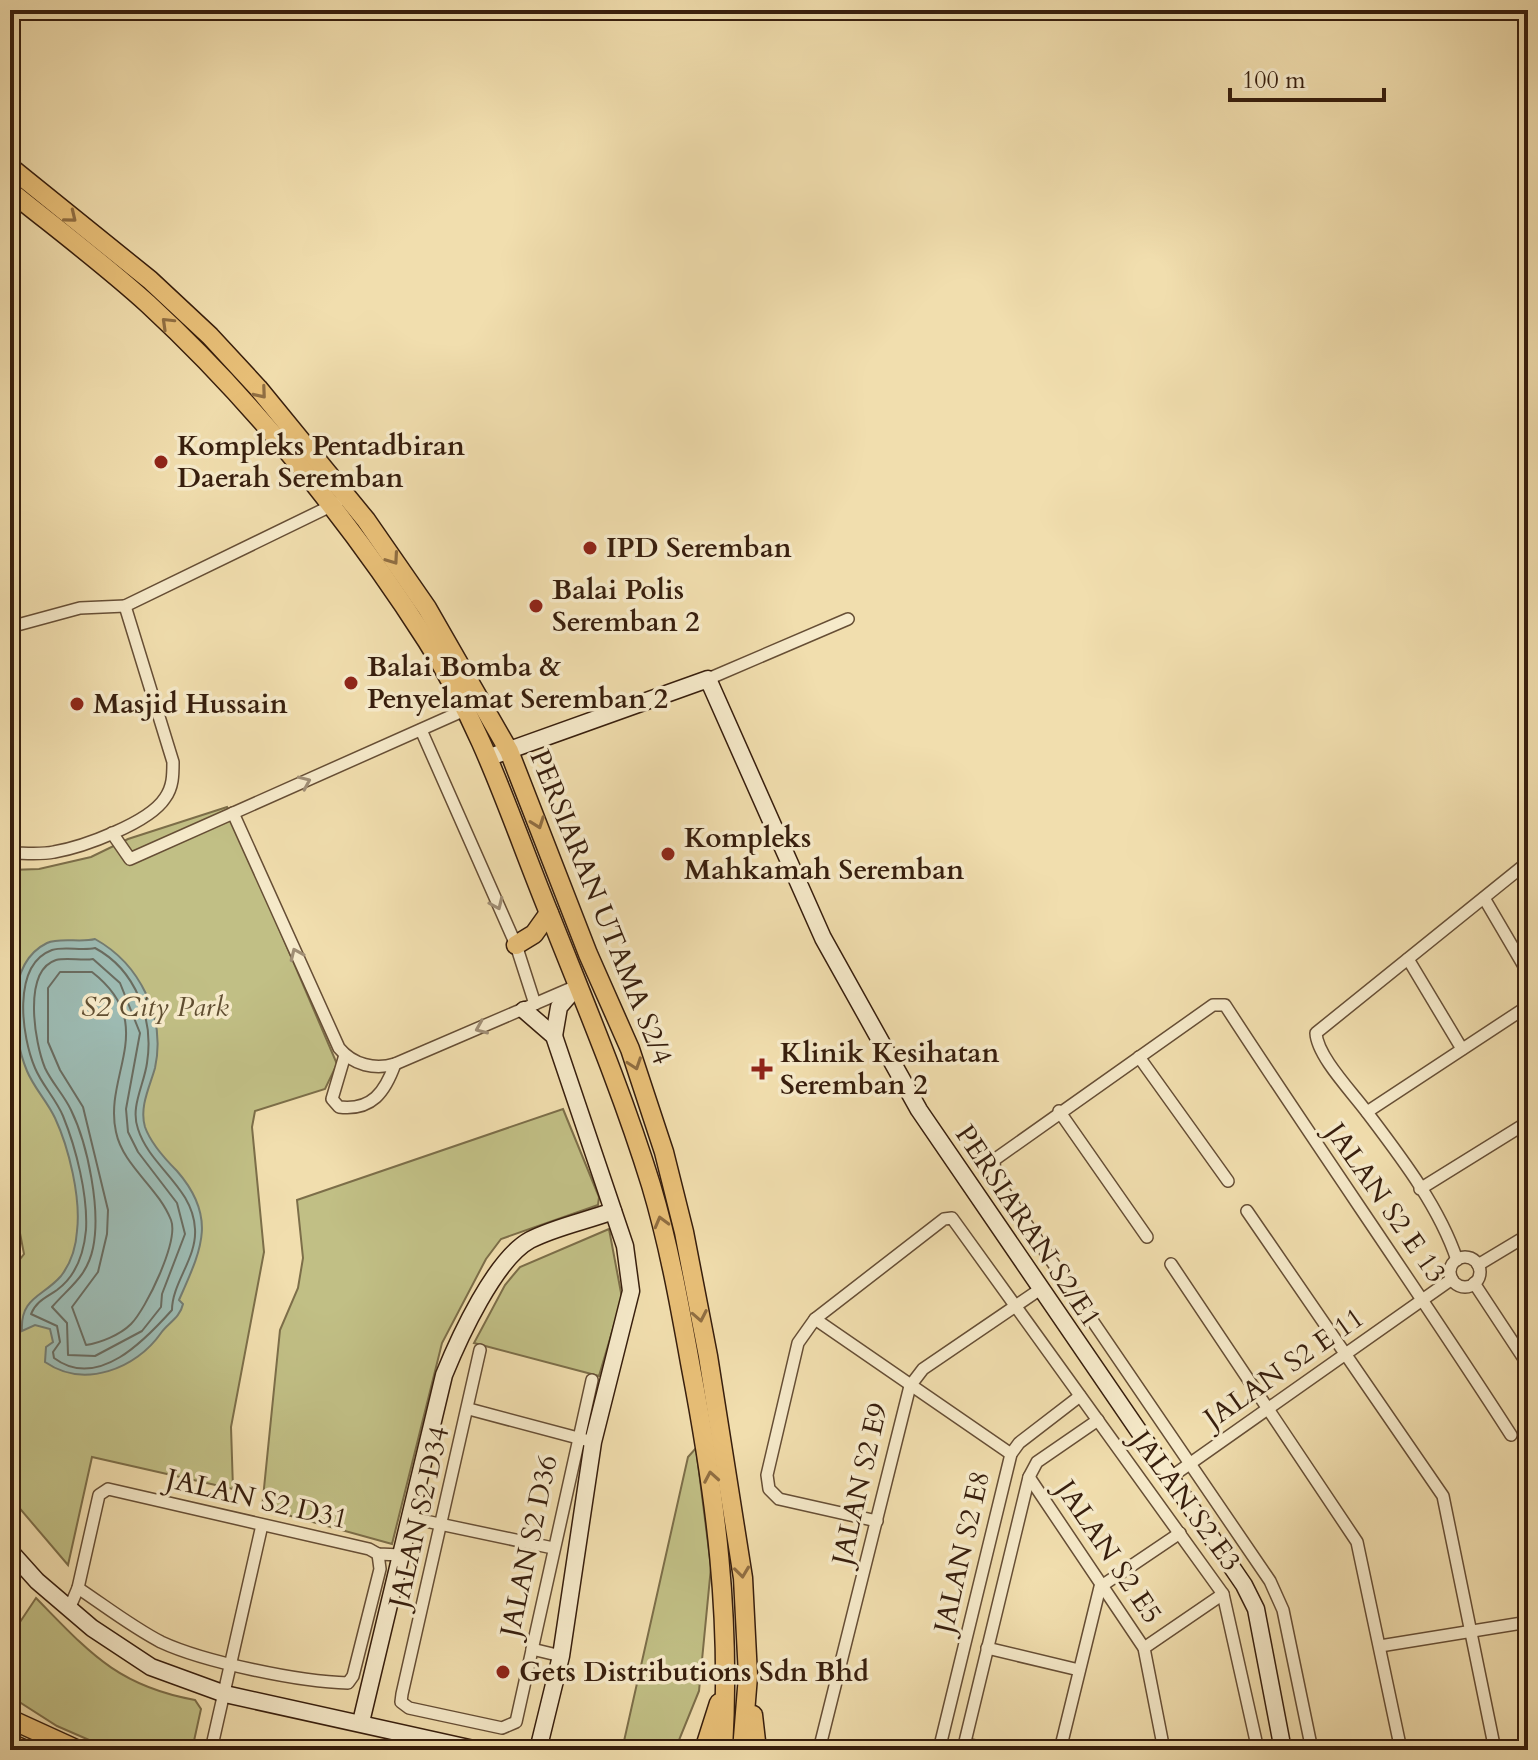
<svg xmlns="http://www.w3.org/2000/svg" width="1538" height="1760" viewBox="0 0 1538 1760" font-family="Cardo,serif">
<style>
.green{fill:#c1bf85;stroke:#7c6e49;stroke-width:2}
.water{fill:#9dbbb3;stroke:#747c71;stroke-width:2}
.lines{fill:none;stroke-linecap:round;stroke-linejoin:round}
.shore{stroke:#6a6c60;stroke-width:2}
.street-casing{stroke:#664e35;stroke-width:14}
.secondary-casing{stroke:#371e0d;stroke-width:19}
.primary-casing{stroke:#371e0d;stroke-width:21}
.street{stroke:#f6eaca;stroke-width:11}
.secondary{stroke:#f6eaca;stroke-width:16}
.primary{stroke:#e8bf77;stroke-width:18}
.oneway{stroke:#906e42}
.oneway2{stroke:#a08e75}
.poi-dot{fill:#8f2418;stroke:#f6eaca;stroke-width:3}
.labels{text-anchor:middle;dominant-baseline:central;stroke-width:7;stroke-linejoin:round;paint-order:stroke}
.poi-label{font-size:28px;font-weight:bold;fill:#371e0d;stroke:#f6eaca;text-anchor:start}
.street-label{font-size:28px;fill:#371e0d;stroke:#f6eaca}
.park-label{font-size:28px;font-style:italic;fill:#604e31;stroke:#f6eaca}
</style>
<rect width="100%" height="100%" fill="#f1deae"/>
<filter id="stains"><feTurbulence type="fractalNoise" baseFrequency=".0025" numOctaves="4"/><feColorMatrix values="0 0 0 0 .2 0 0 0 0 .09 0 0 0 0 .02 0 0 0 .5 -.17"/></filter>
<radialGradient id="worn" r=".72"><stop offset=".6" stop-color="#630" stop-opacity="0"/><stop offset="1" stop-color="#630" stop-opacity=".3"/></radialGradient>
<g class="green">
<polygon points="227,807 337,1064 325,1089 255,1111 252,1127 264,1252 231,1427 233,1489 92,1457 68,1565 10,1497 10,1272 24,1254 10,1181 10,870 39,869 91,857 128,839"/>
<polygon points="563,1109 599,1197 598,1205 501,1239 486,1259 442,1343 392,1544 262,1508 280,1330 298,1288 303,1258 297,1200"/>
<polygon points="609,1229 622,1298 599,1376 474,1343 505,1285 520,1267"/>
<polygon points="696,1448 711,1567 699,1691 675,1750 622,1750 688,1457"/>
<path d="M36 1598C89 1652 117 1686 195 1700L201 1709 192 1750H112L57 1726 10 1696V1637Z"/>
</g>
<path class="water" d="M95 939C140 964 166 1017 155 1068 150 1086 139 1107 145 1127 151 1144 165 1159 177 1171 218 1218 201 1250 179 1300L183 1304C180 1318 168 1323 161 1333 136 1369 84 1389 45 1362L46 1347 53 1342 50 1329 35 1325 22 1331C20 1297 43 1297 61 1276 71 1263 76 1247 77 1231 81 1198 69 1148 55 1118 47 1101 34 1088 27 1071 12 1035 4 964 47 943 60 937 81 943 95 939Z"/>
<g class="lines">
<g class="shore">
<path d="M95 948C136 970 154 1019 147 1063 144 1085 130 1107 138 1129 150 1167 193 1187 195 1229 197 1258 172 1283 172 1310 146 1339 98 1391 54 1358L53 1352 60 1342 57 1326 31 1314C36 1301 47 1297 57 1290 76 1276 84 1252 86 1230 88 1195 76 1148 63 1116 56 1099 42 1085 35 1068 22 1038 11 965 52 950 64 946 82 951 95 948Z"/>
<path d="M93 959 120 983 140 1033 126 1109 128 1132 138 1152 177 1203 185 1234 162 1294 161 1307 142 1331 95 1356 68 1355 67 1323 52 1307C69 1287 87 1277 93 1248 101 1210 88 1145 71 1110 64 1095 52 1083 45 1068 35 1044 22 971 56 960 67 957 82 961 93 959Z"/>
<path d="M60 972H92C160 1025 103 1074 116 1132 123 1166 158 1187 171 1220 179 1241 146 1309 131 1324 120 1335 100 1343 86 1345L72 1307 98 1272 107 1234 108 1210 83 1107 60 1070 48 1042V988Z"/>
</g>
<g class="street-casing">
<g id="street">
<polyline points="10,627 80,608 125,606"/>
<polyline points="708,679 848,619"/>
<polyline points="421,730 516,945 535,1004"/>
<path d="M233 813 339 1048C353 1065 375 1070 395 1064L574 987"/>
<polyline points="112,833 130,859 467,709"/>
<path d="M10 853C24 853 40 855 54 852 83 847 149 823 165 798 173 787 173 775 173 762L125 606 337 503"/>
<polyline points="1484,898 1528,973"/>
<polyline points="1408,959 1462,1049"/>
<path d="M345 1055 332 1099 339 1107C372 1111 385 1092 395 1064"/>
<polyline points="1139,1057 1228,1181"/>
<polyline points="1059,1111 1147,1237"/>
<polyline points="1367,1112 1528,1006"/>
<polyline points="1420,1189 1528,1122"/>
<polyline points="1247,1211 1443,1496 1495,1750"/>
<circle cx="1465" cy="1272" r="15"/>
<path d="M1457 1260C1439 1206 1400 1156 1366 1111 1352 1092 1317 1056 1316 1033L1528 862"/>
<polyline points="1171,1264 1357,1542 1401,1750"/>
<polyline points="1478,1265 1528,1235"/>
<polyline points="1474,1283 1528,1365"/>
<polyline points="815,1319 1011,1454"/>
<polyline points="480,1350 402,1694 401,1702 409,1708 502,1728 516,1722 592,1380"/>
<polyline points="469,1409 593,1442"/>
<polyline points="1029,1477 1144,1648 1164,1750"/>
<polyline points="1171,1477 1452,1279"/>
<polyline points="411,1518 553,1548"/>
<polyline points="877,1521 779,1499 769,1489 767,1475 798,1343 815,1319 944,1219 952,1218 1223,1594 1258,1750"/>
<path d="M78 1588C105 1606 132 1627 161 1642 204 1662 300 1682 348 1683L353 1676 380 1569 378 1554"/>
<polyline points="69,1609 78,1588 99,1495 108,1489 369,1549 378,1554 401,1555"/>
<polyline points="1380,1646 1528,1622"/>
<polyline points="987,1648 1079,1670"/>
<polyline points="1144,1648 1223,1594"/>
<polyline points="532,1649 561,1656"/>
<polyline points="964,1744 996,1750"/>
<polyline points="211,1750 262,1525"/>
<polyline points="819,1750 910,1386 923,1369 1039,1290"/>
<polyline points="939,1750 1011,1454 1019,1443 1080,1396"/>
<polyline points="963,1750 1029,1477 1037,1462 1098,1420"/>
<polyline points="1060,1750 1100,1587 1180,1533"/>
<path d="M1312 1750 1283 1610 1270 1581 995 1178 994 1160 1213 1005H1225C1319 1150 1418 1290 1511 1435"/>
</g>
</g>
<g class="secondary-casing">
<g id="secondary">
<polyline points="10,15 13,10"/>
<polyline points="490,757 708,679 823,938 919,1110 1244,1585 1256,1609 1283,1750"/>
<polyline points="524,1010 554,1036 625,1246 631,1291 593,1442 561,1656 538,1750"/>
<polyline points="554,1036 559,1007 578,985"/>
<polyline points="10,1551 37,1581 92,1628 151,1667 225,1694 478,1750"/>
<path d="M361 1722 444 1375C459 1338 495 1259 530 1240 555 1227 586 1221 613 1211"/>
</g>
</g>
<g class="primary-casing">
<g id="primary">
<polyline points="10,167 150,280 210,336 258,388 366,520 427,608 509,751 588,954 630,1049 664,1152 684,1232 708,1356 743,1578 748,1676 742,1750"/>
<path d="M10 191C56 228 104 264 148 304 252 400 351 522 427 641 486 734 510 818 551 918 586 1006 623 1094 651 1185 669 1245 680 1307 691 1368 716 1499 731 1617 723 1750"/>
<polyline points="516,945 534,934 549,913"/>
<polyline points="753,1715 757,1750"/>
<polyline points="10,1719 78,1750"/>
<polyline points="10,1743 26,1750"/>
<polyline points="704,1750 719,1703"/>
</g>
</g>
<use href="#street" class="street"/>
<use href="#secondary" class="secondary"/>
<use href="#primary" class="primary"/>
</g>
<defs><path id="oneway-chevron" d="M-2-3.5L2.5 0L-2 3.5" fill="none" stroke-width="1.6" stroke-linecap="round" stroke-linejoin="round" transform="scale(2)"/></defs>
<g class="oneway">
<use href="#oneway-chevron" transform="translate(71 217) rotate(39)"/>
<use href="#oneway-chevron" transform="translate(167 323) rotate(-136)"/>
<use href="#oneway-chevron" transform="translate(261 393) rotate(50)"/>
<use href="#oneway-chevron" transform="translate(393 559) rotate(55)"/>
<use href="#oneway-chevron" transform="translate(538 823) rotate(70)"/>
<use href="#oneway-chevron" transform="translate(635 1064) rotate(71)"/>
<use href="#oneway-chevron" transform="translate(661 1222) rotate(-105)"/>
<use href="#oneway-chevron" transform="translate(700 1316) rotate(79)"/>
<use href="#oneway-chevron" transform="translate(711 1477) rotate(-100)"/>
<use href="#oneway-chevron" transform="translate(742 1572) rotate(83)"/>
</g>
<g class="oneway2">
<use href="#oneway-chevron" transform="translate(305 782) rotate(-24)"/>
<use href="#oneway-chevron" transform="translate(497 904) rotate(66)"/>
<use href="#oneway-chevron" transform="translate(296 954) rotate(-114)"/>
<use href="#oneway-chevron" transform="translate(481 1028) rotate(157)"/>
</g>
<g class="poi-dot">
<circle cx="161" cy="462" r="8"/>
<circle cx="590" cy="548" r="8"/>
<circle cx="536" cy="606" r="8"/>
<circle cx="351" cy="683" r="8"/>
<circle cx="77" cy="704" r="8"/>
<circle cx="668" cy="854" r="8"/>
<path d="M758 1057h8v8h8v8h-8v8h-8v-8h-8v-8h8z"/>
<circle cx="503" cy="1672" r="8"/>
</g>
<g class="labels">
<g class="poi-label">
<text x="177" y="446">Kompleks Pentadbiran<tspan x="177" dy="32">Daerah Seremban</tspan></text>
<text x="606" y="548">IPD Seremban</text>
<text x="552" y="590">Balai Polis<tspan x="552" dy="32">Seremban 2</tspan></text>
<text x="367" y="667">Balai Bomba &amp;<tspan x="367" dy="32">Penyelamat Seremban 2</tspan></text>
<text x="93" y="704">Masjid Hussain</text>
<text x="684" y="838">Kompleks<tspan x="684" dy="32">Mahkamah Seremban</tspan></text>
<text x="780" y="1053">Klinik Kesihatan<tspan x="780" dy="32">Seremban 2</tspan></text>
<text x="519" y="1672">Gets Distributions Sdn Bhd</text>
</g>
<g class="street-label">
<text transform="translate(601 907) rotate(68)">PERSIARAN UTAMA S2/4</text>
<text transform="translate(1386 1203) rotate(55)">JALAN S2 E 13</text>
<text transform="translate(1028 1226) rotate(56)">PERSIARAN S2/E1</text>
<text transform="translate(1284 1368) rotate(-35)">JALAN S2 E 11</text>
<text transform="translate(860 1484) rotate(-77)">JALAN S2 E9</text>
<text transform="translate(257 1499) rotate(13)">JALAN S2 D31</text>
<text transform="translate(1186 1501) rotate(54)">JALAN S2 E3</text>
<text transform="translate(419 1517) rotate(-77)">JALAN S2 D34</text>
<text transform="translate(529 1546) rotate(-78)">JALAN S2 D36</text>
<text transform="translate(962 1552) rotate(-77)">JALAN S2 E8</text>
<text transform="translate(1109 1552) rotate(56)">JALAN S2 E5</text>
</g>
<g class="park-label">
<text x="155" y="1007">S2 City Park</text>
</g>
</g>
<rect width="1538" height="1760" fill="none" stroke="#f1deae" stroke-width="40"/>
<rect x="12" y="12" width="1514" height="1736" fill="none" stroke="#371e0d" stroke-width="4"/>
<rect x="20" y="20" width="1498" height="1720" fill="none" stroke="#371e0d" stroke-width="2"/>
<path d="M1230 88v12h154v-12" fill="none" stroke="#371e0d" stroke-width="4"/>
<text x="1242" y="88" font-size="24" fill="#371e0d" stroke="#f6eaca" stroke-width="6" paint-order="stroke">100 m</text>
<rect width="100%" height="100%" filter="url(#stains)"/>
<rect width="100%" height="100%" fill="url(#worn)"/>
</svg>
